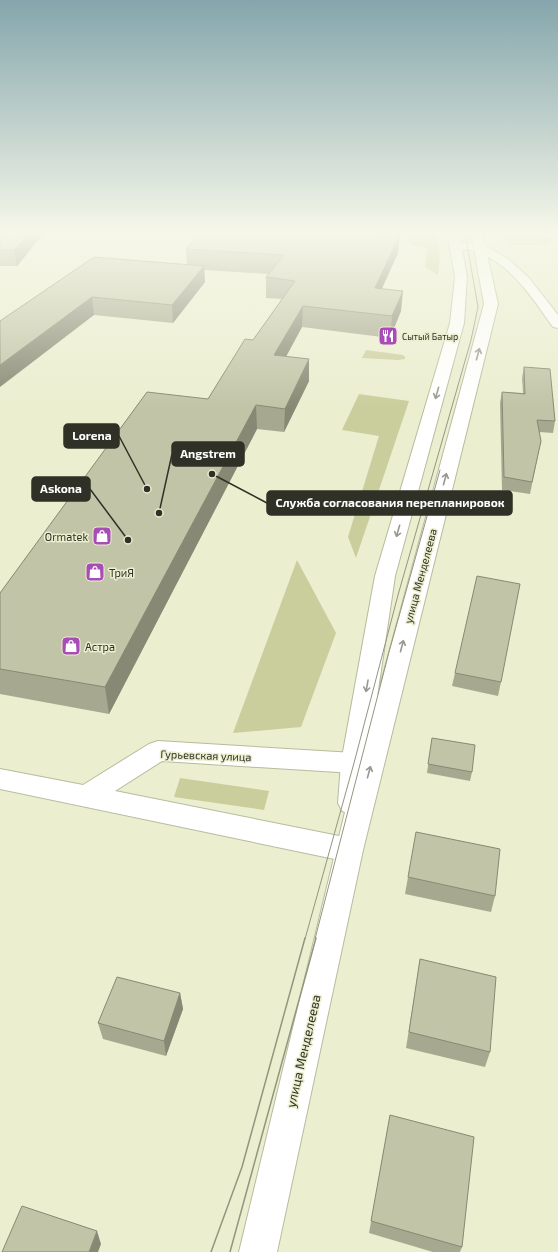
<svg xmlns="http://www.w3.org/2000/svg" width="558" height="1252" viewBox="0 0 558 1252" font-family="'Exo 2',sans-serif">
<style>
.green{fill:#cace9d}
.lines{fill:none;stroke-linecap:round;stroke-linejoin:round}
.minor-casing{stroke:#b8bb9d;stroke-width:2}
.major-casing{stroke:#b8bb9d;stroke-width:2}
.minor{fill:#fff;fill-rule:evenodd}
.major{fill:#fff;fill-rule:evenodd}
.tram-far1{stroke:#93957f;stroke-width:1}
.tram{stroke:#93957f;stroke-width:1.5}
.wall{fill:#a6a98f}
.shaded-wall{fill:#878974}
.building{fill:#c1c4a6;stroke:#878974}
.oneway{stroke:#989892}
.labels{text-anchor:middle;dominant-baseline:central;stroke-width:3;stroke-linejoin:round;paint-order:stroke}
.far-poi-label{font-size:9px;fill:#303126;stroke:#ebeecf;text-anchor:start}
.poi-label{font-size:11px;fill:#303126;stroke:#ebeecf;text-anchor:start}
.street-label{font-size:11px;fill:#303126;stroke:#ebeecf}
.near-street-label{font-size:13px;fill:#303126;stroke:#ebeecf}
.leader{fill:none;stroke:#303126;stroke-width:1.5}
.callout-dot{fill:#303126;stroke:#ebeecf;stroke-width:1.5}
.callout{fill:#303126;stroke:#303126;stroke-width:1.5}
.callout-label{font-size:12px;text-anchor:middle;font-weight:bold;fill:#fff}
</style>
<rect width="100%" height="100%" fill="#ebeecf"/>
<g class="green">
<path d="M403 232H434C441 247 440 258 438 275L425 267 428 249 411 245Z"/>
<polygon points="504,232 526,232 555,240 543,245 509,245"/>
<polygon points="366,350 403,355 405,357 405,359 398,360 362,358"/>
<polygon points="359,394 409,401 356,558 348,537 379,436 342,430"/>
<polygon points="297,560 336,633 301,727 233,733"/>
<polygon points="180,778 269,791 264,810 174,797"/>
</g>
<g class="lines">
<g class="minor-casing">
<g id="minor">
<path d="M455 242 484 245 508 259 529 278 558 315V328L553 327C533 299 512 265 478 252 470 248 460 251 451 249L449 246 451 243Z"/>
<polygon points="158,741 354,753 363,756 367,763 363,770 354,773 162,761 115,791 349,838 359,842 363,850 359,858 349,862 0,789 0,769 83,785 149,744"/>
</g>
</g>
<g class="major-casing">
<polygon id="major" points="447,232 459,232 467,277 464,323 395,576 377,697 484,304 471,232 482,232 498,304 363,850 277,1252 239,1252 345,812 342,811 338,803 341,763 375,576 450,323 455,277"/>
</g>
<use href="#minor" class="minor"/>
<use href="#major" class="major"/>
<g class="tram-far1">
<polyline points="305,939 354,763 398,595 471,340 478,307 465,232"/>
<polyline points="315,939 389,652 440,470"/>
</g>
<g class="tram">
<polyline points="211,1252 242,1167 305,938"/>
<polyline points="230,1252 316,938"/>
</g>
</g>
<g class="wall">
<polygon points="0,232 44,233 17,266 0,266"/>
<polygon points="385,233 400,234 398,253 382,288 401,311 390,338 302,327 286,357 309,381 284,432 257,429 109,714 0,694 0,593 208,399 253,340 282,299 266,298 266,277 269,274 204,270 205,282 173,323 94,315 0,321 187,264 186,249"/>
<polygon points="524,367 555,421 553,433 539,432 541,441 530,494 502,490 500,403 502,392 523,393 522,378"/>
<polygon points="455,673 501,682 498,696 452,686"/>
<polygon points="432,738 472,772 470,781 427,773"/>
<polygon points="408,877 495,896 491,912 405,894"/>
<polygon points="420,959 490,1052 485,1067 406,1048"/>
<polygon points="180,993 183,1009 166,1056 103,1039 98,1023"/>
<polygon points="390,1115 462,1247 460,1252 433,1252 369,1233"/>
</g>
<g class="shaded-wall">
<polygon points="30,232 44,232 44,233 17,266 14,250"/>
<polygon points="400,234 398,253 373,308 375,288"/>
<polygon points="204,266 205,282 173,323 172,305"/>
<polygon points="403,291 401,311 390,338 392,316"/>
<polygon points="92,297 94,315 0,387 0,365"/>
<polygon points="303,306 302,327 274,378 274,355"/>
<polygon points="309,359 309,381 284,432 285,409"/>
<polygon points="256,405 257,429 109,714 105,687"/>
<polygon points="180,993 183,1009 166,1056 164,1041"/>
<polygon points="97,1231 101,1244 98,1252 89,1252"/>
</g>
<g class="building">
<polygon points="0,232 30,232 14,250 0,250"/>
<polygon points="199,232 381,232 381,233 400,234 375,288 403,291 392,316 303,306 274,355 309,359 285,409 256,405 105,687 0,669 0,593 147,392 208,399 245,339 253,340 295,281 266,277 284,255 186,249"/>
<polygon points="94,257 204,266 172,305 92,297 0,365 0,321"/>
<polygon points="524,367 550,369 555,421 537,420 541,441 532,482 504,477 502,392 525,394"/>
<polygon points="477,576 520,584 501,682 455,673"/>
<polygon points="432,738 475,745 472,772 428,764"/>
<polygon points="416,832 500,849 495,896 408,877"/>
<polygon points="420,959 496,977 490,1052 409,1032"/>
<polygon points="117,977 180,993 164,1041 98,1023"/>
<polygon points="390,1115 474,1137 462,1247 371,1221"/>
<polygon points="22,1206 97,1231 89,1252 2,1252"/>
</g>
<defs><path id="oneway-shaft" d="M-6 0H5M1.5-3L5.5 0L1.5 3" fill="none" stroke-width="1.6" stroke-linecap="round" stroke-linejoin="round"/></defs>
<g class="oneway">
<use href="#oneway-shaft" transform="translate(478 354) rotate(-75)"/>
<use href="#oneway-shaft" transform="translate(437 393) rotate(106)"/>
<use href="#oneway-shaft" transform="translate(445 479) rotate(-75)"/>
<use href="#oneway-shaft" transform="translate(398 531) rotate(106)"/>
<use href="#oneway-shaft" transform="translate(402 646) rotate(-75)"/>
<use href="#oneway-shaft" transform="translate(367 686) rotate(100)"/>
<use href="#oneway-shaft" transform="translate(369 772) rotate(-75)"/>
</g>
<linearGradient id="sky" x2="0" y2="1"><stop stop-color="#84a6ac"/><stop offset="0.57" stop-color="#f6f7e9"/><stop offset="1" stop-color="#f6f7e9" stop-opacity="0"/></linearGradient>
<rect width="558" height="407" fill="url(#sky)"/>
<defs>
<g id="restaurant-square" transform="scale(1)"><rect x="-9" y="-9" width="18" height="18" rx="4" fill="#a84cb7" stroke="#ebeecf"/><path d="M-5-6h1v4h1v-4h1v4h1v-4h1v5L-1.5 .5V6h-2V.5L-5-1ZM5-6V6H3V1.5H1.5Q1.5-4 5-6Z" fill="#fff"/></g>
<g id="shop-square" transform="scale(1)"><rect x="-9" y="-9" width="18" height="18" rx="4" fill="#a84cb7" stroke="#ebeecf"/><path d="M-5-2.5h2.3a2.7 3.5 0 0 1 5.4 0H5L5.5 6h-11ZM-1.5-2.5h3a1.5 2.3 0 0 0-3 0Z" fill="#fff"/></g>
</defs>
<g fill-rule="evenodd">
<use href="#restaurant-square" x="388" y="336"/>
<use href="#shop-square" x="102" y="536"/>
<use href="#shop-square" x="95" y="572"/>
<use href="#shop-square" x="71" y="646"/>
</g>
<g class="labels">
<g class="far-poi-label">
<text x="402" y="336">Сытый Батыр</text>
</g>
<g class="poi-label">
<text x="88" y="536" text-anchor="end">Ormatek</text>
<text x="109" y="572">ТриЯ</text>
<text x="85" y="646">Астра</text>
</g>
<g class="street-label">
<text transform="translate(420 576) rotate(-75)">улица Менделеева</text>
<text transform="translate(206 755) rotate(2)">Гурьевская улица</text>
</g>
<g class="near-street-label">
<text transform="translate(303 1051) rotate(-77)">улица Менделеева</text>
</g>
</g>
<path class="leader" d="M147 489L119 436M159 513L172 454M128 540L90 489M212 474L267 503"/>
<g class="callout-dot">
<circle cx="147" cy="489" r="4"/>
<circle cx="159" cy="513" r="4"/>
<circle cx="128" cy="540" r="4"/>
<circle cx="212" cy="474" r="4"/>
</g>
<g class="callout">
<rect x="64" y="424" width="55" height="24" rx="4"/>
<rect x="172" y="442" width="72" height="24" rx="4"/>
<rect x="32" y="477" width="58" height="24" rx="4"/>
<rect x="267" y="491" width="245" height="24" rx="4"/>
</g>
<g class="callout-label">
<text x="92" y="440">Lorena</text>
<text x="208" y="458">Angstrem</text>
<text x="61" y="493">Askona</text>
<text x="390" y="507">Служба согласования перепланировок</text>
</g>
</svg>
